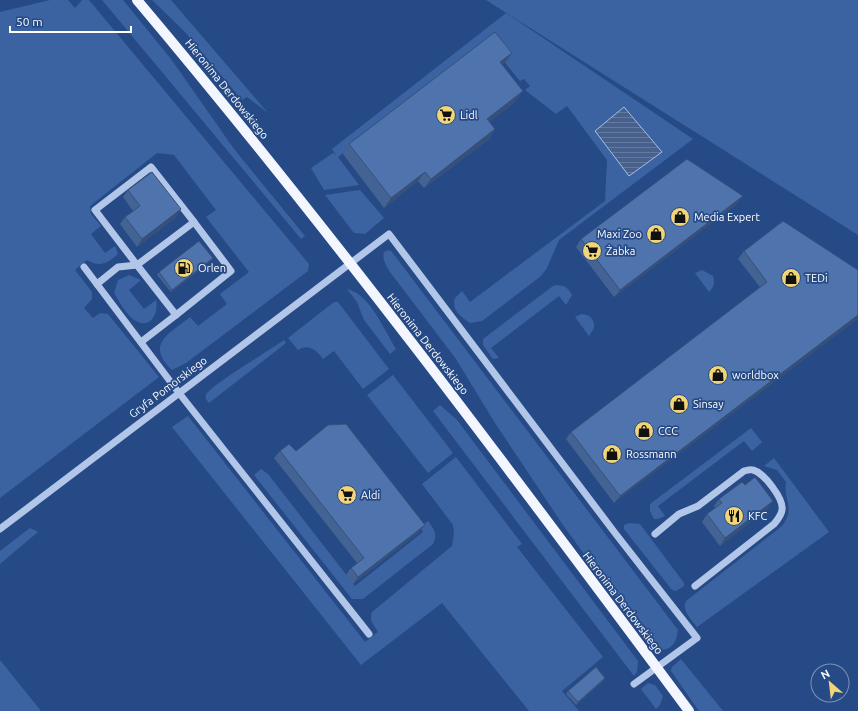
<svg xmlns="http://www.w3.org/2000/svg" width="858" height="711" viewBox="0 0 858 711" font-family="Ubuntu,sans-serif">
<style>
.grass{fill:#3b63a2}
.water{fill:url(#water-rules);stroke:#a5c0e8}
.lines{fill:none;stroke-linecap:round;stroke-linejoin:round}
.minor{stroke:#b1c6e8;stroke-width:7}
.major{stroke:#f3f6fe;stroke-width:10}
.wall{fill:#446395}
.shaded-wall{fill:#375079}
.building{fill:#4f73ad;stroke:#375079}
.labels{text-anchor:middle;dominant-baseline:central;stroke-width:3.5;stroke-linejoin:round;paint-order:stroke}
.street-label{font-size:11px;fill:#fff;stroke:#264a85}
.poi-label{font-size:11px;fill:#fff;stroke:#264a85;text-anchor:start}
</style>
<defs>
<pattern id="water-rules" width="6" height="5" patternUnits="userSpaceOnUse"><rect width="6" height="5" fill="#48618c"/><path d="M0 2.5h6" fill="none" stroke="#63799d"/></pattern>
</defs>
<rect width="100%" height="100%" fill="#264a85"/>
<g class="grass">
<path d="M50 0H68L75 8 82 0H89L309 264 308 271 186 363 172 370C145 344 169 334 190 317L198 326 227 304 220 294 249 272 206 217 216 210 174 155 157 153 90 206 91 214 101 226 91 234 105 253 115 246 118 254C108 263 100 268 87 260L75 270 92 292V299L84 308 93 318 100 313 108 314 159 377 0 498V12Z"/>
<polygon points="102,0 123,0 171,59 234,149 305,236 301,239"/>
<polygon points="152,0 171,0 268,113 247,97 242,100 185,32"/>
<polygon points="486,0 858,0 858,235"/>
<path d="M506 13 693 139 559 240 547 268 541 276 482 321 470 323C461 317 451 310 455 298L462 291 470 302 605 201 607 160 567 106 556 114 525 90 530 86 524 79 520 81 488 42 338 157 359 185 324 190 311 168 333 153 336 155 332 149Z"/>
<polygon points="360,190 384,218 365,234 354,233 325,195"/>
<path d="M389 250 392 252 678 630C676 646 670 650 655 651L563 525 495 423 456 359 390 272C386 265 382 260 384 252Z"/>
<path d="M702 270 713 276C715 282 714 287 709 292L695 273Z"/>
<path d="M129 275 141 280 129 290 144 309 156 300C159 315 149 331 133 319 126 314 119 301 114 293L118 280Z"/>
<path d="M557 285C566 286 568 288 572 295L566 305 559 296 491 348 499 358 493 359 483 345V339L553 286Z"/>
<path d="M347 289C369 293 385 331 396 349L390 354 364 320 357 302Z"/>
<path d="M334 302H338L389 369 363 389 334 351 323 359C317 350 308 343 298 350L288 338Z"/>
<path d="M581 314C589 314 595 319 594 328L589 336 575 317Z"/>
<path d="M284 340 286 343 209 403C207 400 205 399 206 395 209 386 272 349 284 340Z"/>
<polygon points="393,375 453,453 428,473 367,395"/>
<polygon points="440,405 457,420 638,661 637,672 634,676 433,411"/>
<path d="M188 416 365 642 378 632C373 624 369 621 372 612L452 546 454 533 453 525 422 484 456 457 522 544 517 547 603 657 562 691 579 711H529L442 603 361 665 172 427Z"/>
<polygon points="751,428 762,442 752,451 744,441 658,506 665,516 658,519 654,519 650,511 650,504"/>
<path d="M774 458 829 532 697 627C692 620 681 610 686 601L782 526C796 507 783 501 786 482L777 470 764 466Z"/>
<path d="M261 469 268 474 355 586 423 532 420 527 428 521C434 529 438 534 433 544L363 599H352L254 475Z"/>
<polygon points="629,523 640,524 684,583 684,586 676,591 672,590 624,529 624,525"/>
<polygon points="30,528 38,532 0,564 0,551"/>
<polygon points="681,659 723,711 699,711 671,671 672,667"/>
<polygon points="0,660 41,711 0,711"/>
<polygon points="648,683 655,685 663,696 660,705 656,709 641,689"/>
</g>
<polygon class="water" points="624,107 662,152 629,176 595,131"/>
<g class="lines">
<g class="minor">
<polygon points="194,222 231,271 176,315 137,265"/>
<polyline points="137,265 95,210 151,167 194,222"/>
<polyline points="84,267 179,393 369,634"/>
<polyline points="97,284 118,267 137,265"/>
<polyline points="141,342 176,315"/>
<polyline points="0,529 389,234 615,533 697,638 634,684"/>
<path d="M655 534 679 514 698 506 744 471C747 470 750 469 753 470 764 473 784 499 782 510 781 516 778 519 774 524L695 586"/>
</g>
<path class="major" d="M137 0C330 229 510 470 689 711"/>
</g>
<g class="wall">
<polygon points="505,63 502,65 516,101 489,122 495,129 489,139 424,188 418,181 384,208 343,154 349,144"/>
<polygon points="128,190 181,209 176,217 137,247 120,224 125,217 133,211 123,197"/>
<polygon points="738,203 614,297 576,247 581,239"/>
<polygon points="744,251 858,270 614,503 566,439 571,432 760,287 738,259"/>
<polygon points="211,261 171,292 157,275 159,272"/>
<polygon points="280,451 296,451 419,532 353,584 346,575 351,568 357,563 274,458"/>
<polygon points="745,485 773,501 768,508 720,546 702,522 707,514 715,508 714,506 719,499"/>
<polygon points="605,678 603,681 576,705 566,694 568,691"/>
</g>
<g class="shaded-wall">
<polygon points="512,53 505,63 493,72 500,62"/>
<polygon points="523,91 516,101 480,129 487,119"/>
<polygon points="495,129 489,139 424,188 431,179"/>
<polygon points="425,172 418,181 384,208 391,198"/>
<polygon points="743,196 738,203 614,297 620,290"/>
<polygon points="181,209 176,217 137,247 142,239"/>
<polygon points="213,258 211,261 171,292 172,290"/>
<polygon points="858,315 858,319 614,503 620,496"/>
<polygon points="773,501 768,508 720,546 725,538"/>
<polygon points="425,525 419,532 353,584 358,577"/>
<polygon points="605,678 603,681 576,705 578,702"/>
</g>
<g class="building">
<polygon points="495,32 512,53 500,62 523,91 487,119 495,129 431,179 425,172 391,198 349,144"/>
<polygon points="687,159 743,196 620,290 581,239"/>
<polygon points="152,172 181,209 142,239 125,217 140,206 128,190"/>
<polygon points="783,221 858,270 858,315 620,496 571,432 767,282 744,251"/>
<polygon points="199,241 213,258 172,290 159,272"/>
<polygon points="346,424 425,525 358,577 351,568 364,558 280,451 289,444 296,451 328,425"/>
<polygon points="755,477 773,501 725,538 707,514 722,503 719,499 742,482 745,485"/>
<polygon points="596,667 605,678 578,702 568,691"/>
</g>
<defs>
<g id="supermarket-disc" transform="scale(1)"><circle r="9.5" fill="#f1d576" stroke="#264a85"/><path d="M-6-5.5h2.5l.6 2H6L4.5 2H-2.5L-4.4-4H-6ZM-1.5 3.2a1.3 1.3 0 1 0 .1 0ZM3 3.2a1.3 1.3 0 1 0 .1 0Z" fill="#111"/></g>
<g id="shop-disc" transform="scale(1)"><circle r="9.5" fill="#f1d576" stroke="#264a85"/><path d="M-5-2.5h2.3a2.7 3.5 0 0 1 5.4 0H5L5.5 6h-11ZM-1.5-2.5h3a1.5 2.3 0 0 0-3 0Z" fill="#111"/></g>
<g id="fuel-disc" transform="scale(1)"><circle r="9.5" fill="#f1d576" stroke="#264a85"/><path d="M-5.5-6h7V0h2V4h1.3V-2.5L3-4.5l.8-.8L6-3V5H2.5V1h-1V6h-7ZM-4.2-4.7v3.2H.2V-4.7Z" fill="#111"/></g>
<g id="restaurant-disc" transform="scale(1)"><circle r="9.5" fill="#f1d576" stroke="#264a85"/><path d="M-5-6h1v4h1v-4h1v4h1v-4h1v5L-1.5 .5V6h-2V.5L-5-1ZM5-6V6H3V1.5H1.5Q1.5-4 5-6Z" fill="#111"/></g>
</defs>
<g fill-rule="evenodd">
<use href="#supermarket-disc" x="446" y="115"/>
<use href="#shop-disc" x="680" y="217"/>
<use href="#shop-disc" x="656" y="234"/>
<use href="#supermarket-disc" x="592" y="251"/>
<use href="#fuel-disc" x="184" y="268"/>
<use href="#shop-disc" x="791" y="278"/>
<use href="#shop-disc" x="718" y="375"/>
<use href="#shop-disc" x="679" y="404"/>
<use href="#shop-disc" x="644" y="431"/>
<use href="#shop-disc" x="612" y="454"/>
<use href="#supermarket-disc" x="347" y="495"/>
<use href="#restaurant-disc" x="734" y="516"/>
</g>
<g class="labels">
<g class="street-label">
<text transform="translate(227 89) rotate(51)">Hieronima Derdowskiego</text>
<text transform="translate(428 344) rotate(52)">Hieronima Derdowskiego</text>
<text transform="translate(168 387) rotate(-37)">Gryfa Pomorskiego</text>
<text transform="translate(623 603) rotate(53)">Hieronima Derdowskiego</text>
</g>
<g class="poi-label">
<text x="460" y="115">Lidl</text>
<text x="694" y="217">Media Expert</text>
<text x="642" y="234" text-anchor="end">Maxi Zoo</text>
<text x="606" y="251">Żabka</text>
<text x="198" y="268">Orlen</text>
<text x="805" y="278">TEDi</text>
<text x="732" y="375">worldbox</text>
<text x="693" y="404">Sinsay</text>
<text x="658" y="431">CCC</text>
<text x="626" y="454">Rossmann</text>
<text x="361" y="495">Aldi</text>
<text x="748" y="516">KFC</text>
</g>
</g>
<g transform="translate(830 683) rotate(332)"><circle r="19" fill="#264a85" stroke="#7d92b6"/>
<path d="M0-3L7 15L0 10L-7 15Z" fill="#f1d576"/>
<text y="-6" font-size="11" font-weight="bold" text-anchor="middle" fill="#ffffff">N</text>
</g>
<path d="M10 26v6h121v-6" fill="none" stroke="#ffffff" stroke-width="2"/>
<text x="16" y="26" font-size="12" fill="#ffffff" stroke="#264a85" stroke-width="3" paint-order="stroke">50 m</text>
</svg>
